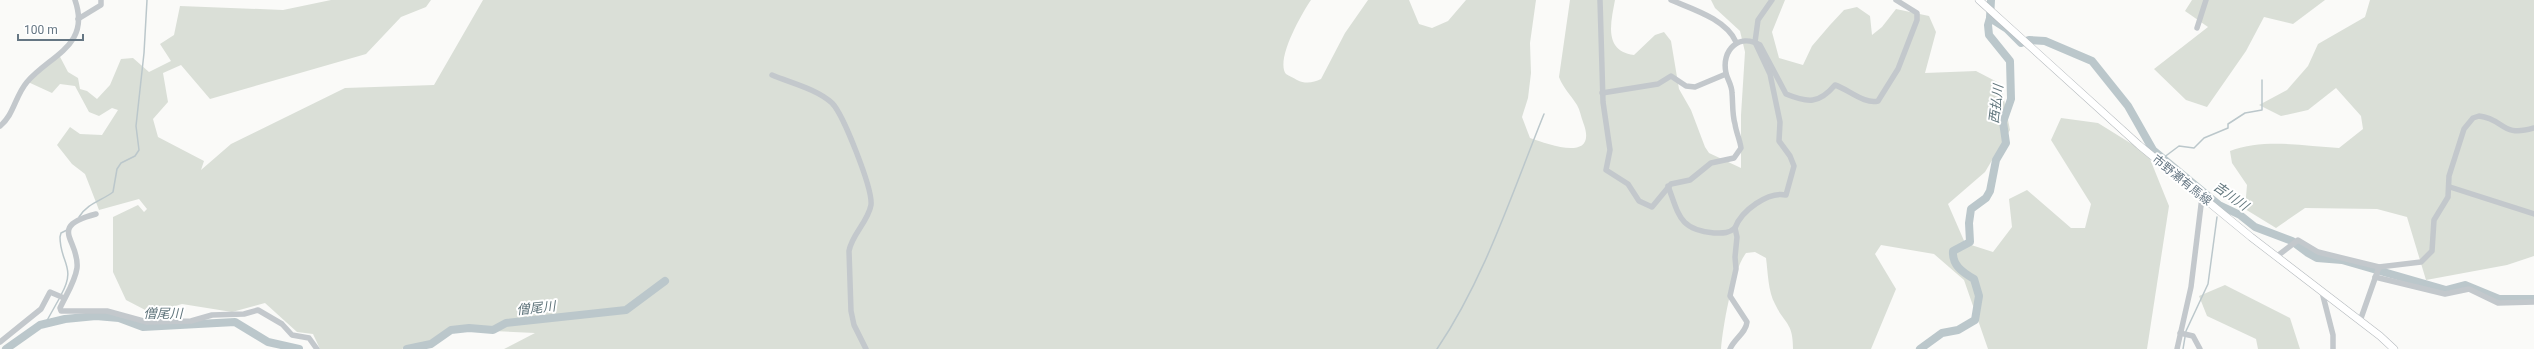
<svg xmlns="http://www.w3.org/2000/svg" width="2534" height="349" viewBox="0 0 2534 349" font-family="Roboto,'Noto Sans JP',sans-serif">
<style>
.green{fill:#dadfd7}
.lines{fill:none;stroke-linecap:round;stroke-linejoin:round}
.stream{stroke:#bbc7cb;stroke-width:1.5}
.river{stroke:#bbc7cb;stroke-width:8}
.major-casing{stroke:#b5babe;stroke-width:8}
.minor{stroke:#c3c8cc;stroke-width:5.5}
.major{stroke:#fff;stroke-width:7}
.labels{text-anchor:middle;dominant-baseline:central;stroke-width:4;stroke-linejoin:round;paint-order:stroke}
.street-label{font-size:12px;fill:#657683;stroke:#fff}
.water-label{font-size:13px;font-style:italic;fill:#60757c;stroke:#fff}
</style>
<rect width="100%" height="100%" fill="#fafaf8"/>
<g class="green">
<path d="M331 0H431L426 7 401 17 366 54 210 99 181 65 163 73 168 102 153 119 158 137 204 161 201 170 231 144 345 88 434 85 483 0H1311C1302 13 1275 60 1286 74 1289 76 1294 78 1297 80 1305 84 1313 83 1321 79L1345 33 1368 0H1409L1419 24 1432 28 1448 21 1466 0H1536L1530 43 1531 73 1528 98 1522 117 1530 138C1550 145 1599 163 1583 122 1581 117 1580 110 1577 105 1571 95 1563 88 1559 77L1570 0H1615C1611 22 1603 51 1634 55L1655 35 1664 32 1671 41 1679 89 1691 110 1705 147 1709 153 1741 168V115L1745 52 1740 31 1715 8 1711 0H1785L1772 32 1779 58 1803 65 1812 46 1830 25 1844 10 1857 7 1870 16 1872 35 1882 27 1896 9 1929 16 1936 32 1925 73 1976 71 2001 84 2010 130 1985 172 1948 204 1965 243 1993 252 2012 227 2009 199 2027 190 2071 228H2085L2091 204 2051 140 2061 118 2098 123 2148 154 2169 206 2147 349H1988L1964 280 1934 254 1881 245 1875 254 1896 289 1871 349H1793C1793 322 1785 325 1775 304 1768 291 1768 273 1766 258L1755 252 1746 253C1732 272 1723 326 1721 349H504L535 333 449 329 427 343 409 345 402 349H320L313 334 297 332 265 303 232 312 182 304 151 313 126 300 113 272V217L138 205 144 212 147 209 139 199 99 210 85 174 72 164 57 145 70 127 80 134 102 135 118 110 112 108 99 116 89 112 75 86 60 84 52 93 28 82 58 53 68 72 78 78 80 89 87 91 97 99 110 85 121 59 133 58 149 72 171 61 160 44 174 35 180 6 283 10Z"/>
<polygon points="2192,0 2325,0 2293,24 2264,17 2246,51 2207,107 2186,100 2154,69 2208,27 2185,11"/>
<path d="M2370 0H2534V256L2507 265 2426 280 2407 217 2377 209 2305 208 2276 228 2245 209 2247 185 2232 163 2230 151C2265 138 2303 146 2339 148L2363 129 2361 116 2336 88 2308 110 2281 116 2259 105 2287 90 2308 66 2318 44 2365 17Z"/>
<polygon points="2225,285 2290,318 2300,349 2258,349 2256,339 2207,316 2199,296"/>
</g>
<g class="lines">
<g class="stream">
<polyline points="2163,158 2179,146 2194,148 2204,138 2228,128 2228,124 2245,113 2262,110 2262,80"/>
<path d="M79 217C88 203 101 201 113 192L117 169 121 163 135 156 139 150 136 126 144 53 147 0"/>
<path d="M61 295C77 267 60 263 60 237L61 233 67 230"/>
<polyline points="45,324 59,299"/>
<path d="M1437 349C1485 278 1512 193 1544 114"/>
<polyline points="2183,349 2186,331 2208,284 2217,217"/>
</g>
<g class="river">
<polyline points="1991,0 1990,18 2007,29 2021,43 2029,40 2045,41 2092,61 2128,106 2153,150 2219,205 2240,215 2255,227 2292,241 2308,253 2317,258 2342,260 2446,290 2465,285 2499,299 2534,299"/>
<polyline points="6,349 40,325 65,319 96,316 119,318 143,327 235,322 268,342 299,349"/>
<polyline points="407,349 431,344 451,330 469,328 493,330 506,323 626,310 665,281"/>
<path d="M1920 349 1942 333 1958 330 1975 320 1979 296 1974 279C1962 272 1952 265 1953 251L1970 242 1969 223 1971 209 1986 198 1990 191 1996 160 2006 143 2003 122 2011 99 2010 61 1989 35 1988 25 1990 18"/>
</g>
<g class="major-casing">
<polyline id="major" points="1979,0 2139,145 2251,237 2380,336 2394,349"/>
</g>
<g class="minor">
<path d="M1600 0 1603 102 1610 150 1606 170 1628 184 1639 201 1652 207 1671 184 1690 180 1711 163 1734 158 1741 148C1740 140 1736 132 1735 124 1732 114 1733 103 1732 93 1732 85 1727 79 1726 73 1721 50 1739 33 1760 45L1786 94C1808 103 1819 104 1835 85 1848 89 1865 105 1878 101L1898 69 1917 20V13L1896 0"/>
<path d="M1671 0C1692 9 1726 19 1736 42"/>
<polyline points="78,19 101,5 101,0"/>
<polyline points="2197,28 2206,0"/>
<path d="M772 75C791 83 817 89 832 103 843 114 873 189 871 205 868 222 852 234 849 251L851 311 854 325 866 349"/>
<polyline points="1602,93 1658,84 1671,76 1686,86 1695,87 1726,74"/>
<path d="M0 126C14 115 15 96 27 82 50 55 91 46 75 0"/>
<path d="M1668 186C1679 215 1679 230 1714 233 1722 233 1728 234 1735 228"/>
<polyline points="2450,187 2534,214"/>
<path d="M96 214C46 227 80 240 77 268 75 282 66 295 60 308L61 311H107L147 322 191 321 212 315 244 314 258 310 282 324 292 335 309 338 317 349"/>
<polyline points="2276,257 2298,240 2318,252 2379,267"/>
<polyline points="2375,277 2445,294 2469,289 2498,303 2534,302"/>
<polyline points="2322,292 2333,335 2333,349"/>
<path d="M2360 321 2379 267 2421 262 2432 251 2434 220 2448 197 2449 176 2464 129 2473 118 2479 116C2505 119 2501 138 2534 128"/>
<polyline points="2180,333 2193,336 2200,349"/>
<polyline points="0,342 41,309 50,292 64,298"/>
<path d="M1730 349C1734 339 1746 333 1747 322L1730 296 1736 269 1735 257 1737 237 1735 228C1741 211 1768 191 1786 195L1794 166 1790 156 1779 141 1780 122 1770 74 1755 42 1758 20 1772 0"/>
<polyline points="2177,349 2191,287 2202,197"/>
</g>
<use href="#major" class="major"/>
</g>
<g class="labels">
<g class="street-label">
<text transform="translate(2182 180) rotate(39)">市野瀬有馬線</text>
</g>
<g class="water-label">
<text transform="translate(1996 104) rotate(-83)">西払川</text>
<text transform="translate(2231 196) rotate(35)">吉川川</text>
<text transform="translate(536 308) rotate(-6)">僧尾川</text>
<text x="163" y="313">僧尾川</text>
</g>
</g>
<path d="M18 34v6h65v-6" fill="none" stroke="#657683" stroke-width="2"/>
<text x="24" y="34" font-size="12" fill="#657683" stroke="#ffffff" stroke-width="3" paint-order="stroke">100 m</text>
</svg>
